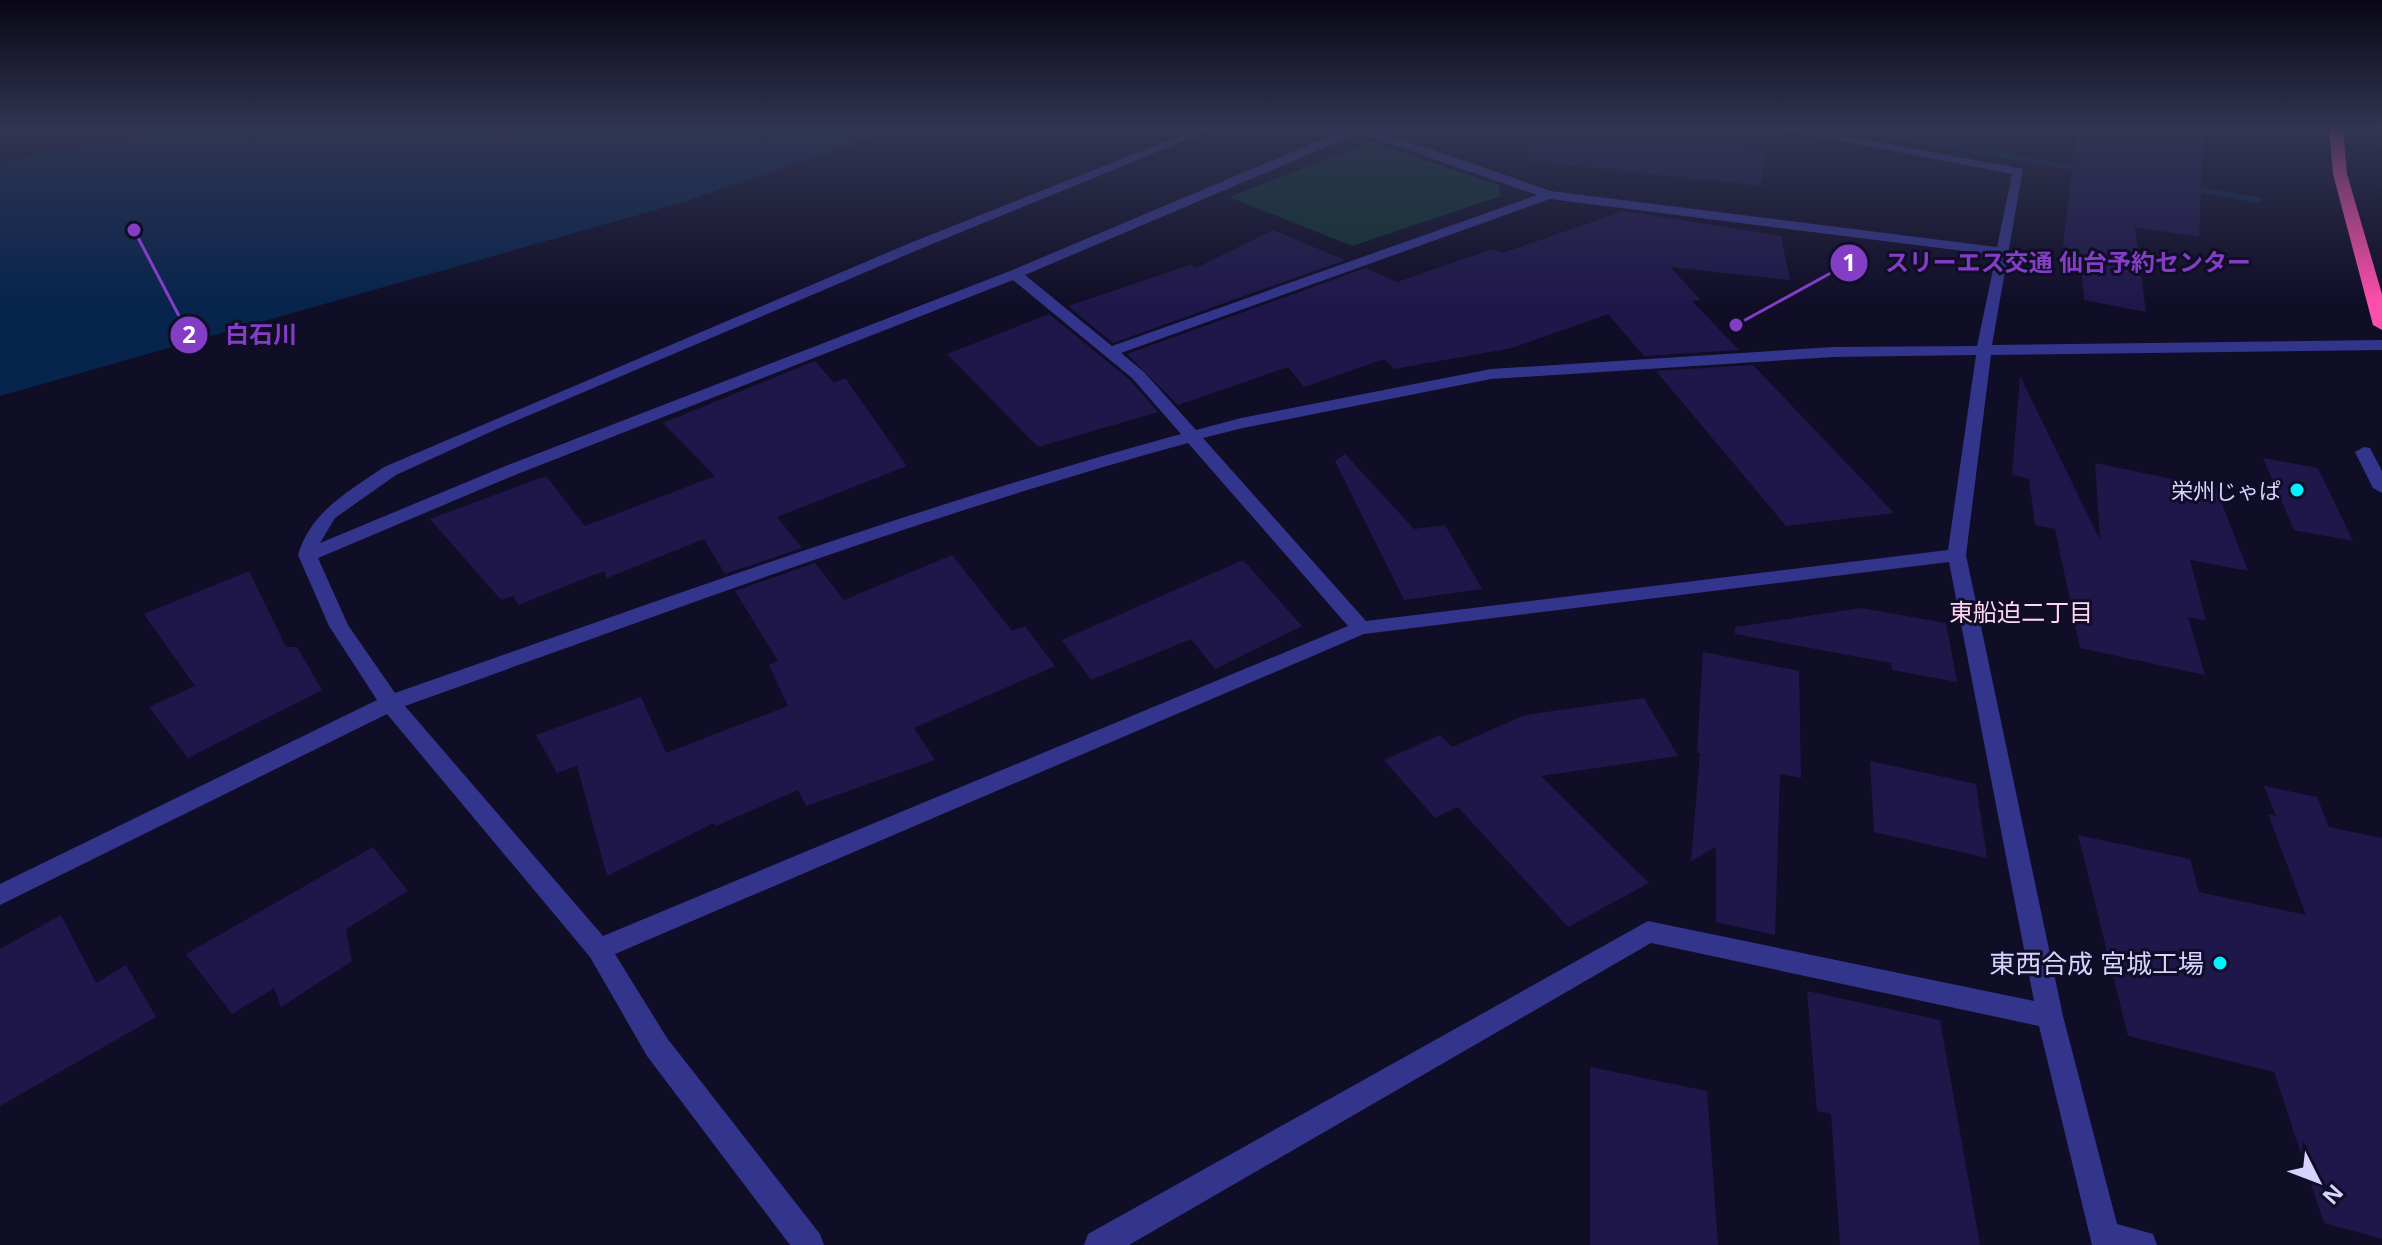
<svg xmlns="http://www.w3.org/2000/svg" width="2382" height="1245" viewBox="0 0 2382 1245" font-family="'Noto Sans','Noto Sans JP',sans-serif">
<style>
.green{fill:#0f322f}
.water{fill:#07244c}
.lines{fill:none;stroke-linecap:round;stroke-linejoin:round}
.stream{fill:#07244c;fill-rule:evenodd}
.building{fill:#1f174a}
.minor{fill:#33348b;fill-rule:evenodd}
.highway{fill:#ff4eac;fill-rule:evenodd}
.poi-dot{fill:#00f2fe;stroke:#100d27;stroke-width:3}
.labels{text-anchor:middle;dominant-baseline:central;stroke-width:6;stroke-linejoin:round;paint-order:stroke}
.poi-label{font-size:22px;fill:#d6d3ff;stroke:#100d27;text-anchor:end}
.neighbourhood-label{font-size:24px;fill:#ffd5f2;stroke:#100d27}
.near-poi-label{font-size:26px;fill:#d6d3ff;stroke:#100d27;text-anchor:end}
.leader{fill:none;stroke:#843dc5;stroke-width:3}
.callout-dot{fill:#843dc5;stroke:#100d27;stroke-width:3}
.mark-label{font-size:24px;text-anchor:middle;font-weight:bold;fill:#fff}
.callout-label{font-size:24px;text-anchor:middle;font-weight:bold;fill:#843dc5;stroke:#100d27;stroke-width:6;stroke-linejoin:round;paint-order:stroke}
</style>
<rect width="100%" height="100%" fill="#100d27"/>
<polygon class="green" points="1371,142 1499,185 1501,196 1352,246 1229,197"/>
<polygon class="water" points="154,129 896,129 687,201 0,396 0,162"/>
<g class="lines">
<g class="stream">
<polygon points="1839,129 1865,129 2093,168 2099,171 2093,174"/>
<polygon points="2177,183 2257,197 2263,200 2257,203 2173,188 2173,184"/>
</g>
</g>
<g class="building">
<polygon points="1530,129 1646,129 1766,150 1761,186 1528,161"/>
<polygon points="2076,129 2204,129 2199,237 2135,227 2146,312 2084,300 2080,250 2063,247"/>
<polygon points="1624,211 1781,236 1790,280 1670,267 1701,300 1692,301 1739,350 1644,356 1608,314 1512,348 1394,369 1384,359 1304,387 1288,367 1178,405 1127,354 1366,268 1397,282 1493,249 1502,253"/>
<polygon points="1273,230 1345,260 1113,343 1068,306 1190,265 1196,268"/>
<polygon points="1049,314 1130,380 1158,412 1038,447 947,354"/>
<polygon points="815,361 834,383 845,378 907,466 777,517 802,548 725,574 704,539 607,578 604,571 518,605 513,596 501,600 430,519 546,476 585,526 715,476 663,423"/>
<polygon points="1753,365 1894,513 1786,526 1656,371"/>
<polygon points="2020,376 2100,540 2095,463 2216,488 2248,571 2190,560 2206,621 2188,617 2205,675 2080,648 2055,529 2035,525 2029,479 2012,475"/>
<polygon points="1345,454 1414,529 1445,525 1482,589 1404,600 1335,461"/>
<polygon points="2263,458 2318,468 2353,541 2294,530"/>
<polygon points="952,555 1012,631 1025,626 1055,666 914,728 935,760 806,806 798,790 716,826 714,823 607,876 577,766 557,773 536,735 641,697 666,753 788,706 769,665 778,661 735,591 815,563 844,600"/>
<polygon points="1243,560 1302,626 1215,669 1191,639 1091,680 1062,640"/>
<polygon points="249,571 286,647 297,647 322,690 188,758 149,707 195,686 144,614"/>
<polygon points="1861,608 1946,623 1957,682 1892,670 1891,663 1735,634 1735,627"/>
<polygon points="1703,652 1799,671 1801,778 1780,774 1775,935 1716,922 1716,847 1691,861 1700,753 1697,753"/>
<polygon points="1644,698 1678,756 1541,776 1649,883 1568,927 1458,807 1435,818 1384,760 1440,735 1452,747 1525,715"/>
<polygon points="1870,761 1976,784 1987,858 1874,832"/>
<polygon points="2264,786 2317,797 2329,827 2382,838 2382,1239 2324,1223 2274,1072 2128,1036 2078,835 2190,859 2199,892 2306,915 2268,814 2276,816"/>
<polygon points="373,847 408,891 346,929 352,961 281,1007 274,988 232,1014 186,954"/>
<polygon points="61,915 96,983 126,965 156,1017 0,1106 0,949"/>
<polygon points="1807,991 1940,1020 1980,1245 1840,1245 1831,1114 1817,1111"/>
<polygon points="1590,1067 1707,1091 1718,1245 1590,1245"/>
</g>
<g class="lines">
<g class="minor">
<path d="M1197 129H1213L920 249 497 429 396 475 335 518 320 543 503 467 1010 271 1347 129H1372L1551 191 1997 247 2012 174 1781 129H1807L2023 169 1992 345 2382 340V350L1991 355 1966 555 2063 1016 2117 1224 2153 1234 2157 1245H2092L2039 1026 1651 943 1129 1245H1084L1088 1234 1648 921 2034 1001 1949 562 1364 634 615 954 667 1038 820 1234 824 1245H790L647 1056 590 957 387 714 0 905V884L377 700 329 626 298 555C311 511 348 492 384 467L910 243ZM1359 133 1537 195 1112 346 1025 275ZM1550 199 1996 255 1977 346 1833 347 1491 369 1241 418 1196 430 1144 372 1121 353ZM1013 280 1132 378 1181 434C914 507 655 602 395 693L348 625 318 558 515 475ZM1976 355 1948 550 1366 621 1203 438 1243 428 1491 379 1833 357ZM1188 443 1348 626 603 936 405 706C664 613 922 516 1188 443Z"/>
<polygon points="2364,447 2370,448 2382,471 2382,493 2373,488 2355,452"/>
</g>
<polygon class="highway" points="2329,129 2343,129 2347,174 2382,294 2382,330 2373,325 2333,174"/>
</g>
<linearGradient id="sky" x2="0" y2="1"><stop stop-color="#090715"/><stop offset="0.42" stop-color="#313552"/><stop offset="1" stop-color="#313552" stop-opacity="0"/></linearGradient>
<rect width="2382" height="304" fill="url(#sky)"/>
<g class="poi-dot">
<circle cx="2297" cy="490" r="8"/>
<circle cx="2220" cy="963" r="8"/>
</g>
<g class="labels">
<g class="poi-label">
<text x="2281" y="490">栄州じゃぱ</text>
</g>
<g class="neighbourhood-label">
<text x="2021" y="611">東船迫二丁目</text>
</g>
<g class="near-poi-label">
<text x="2204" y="963">東西合成 宮城工場</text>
</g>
</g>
<path class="leader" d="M1736 325L1849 263M134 230L189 335"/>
<g class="callout-dot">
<circle cx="1736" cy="325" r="8"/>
<circle cx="134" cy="230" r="8"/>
<circle cx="1849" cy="263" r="20"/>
<circle cx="189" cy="335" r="20"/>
</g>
<g class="mark-label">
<text x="1849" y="271">1</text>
<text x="189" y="343">2</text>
</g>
<g class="callout-label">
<text x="2068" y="271">スリーエス交通 仙台予約センター</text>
<text x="261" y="343">白石川</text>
</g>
<g transform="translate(2318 1181) rotate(132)" stroke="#100d27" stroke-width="6" paint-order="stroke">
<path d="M0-6L14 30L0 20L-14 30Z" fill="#d6d3ff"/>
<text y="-12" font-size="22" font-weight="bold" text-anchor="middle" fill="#d6d3ff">N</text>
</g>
</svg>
